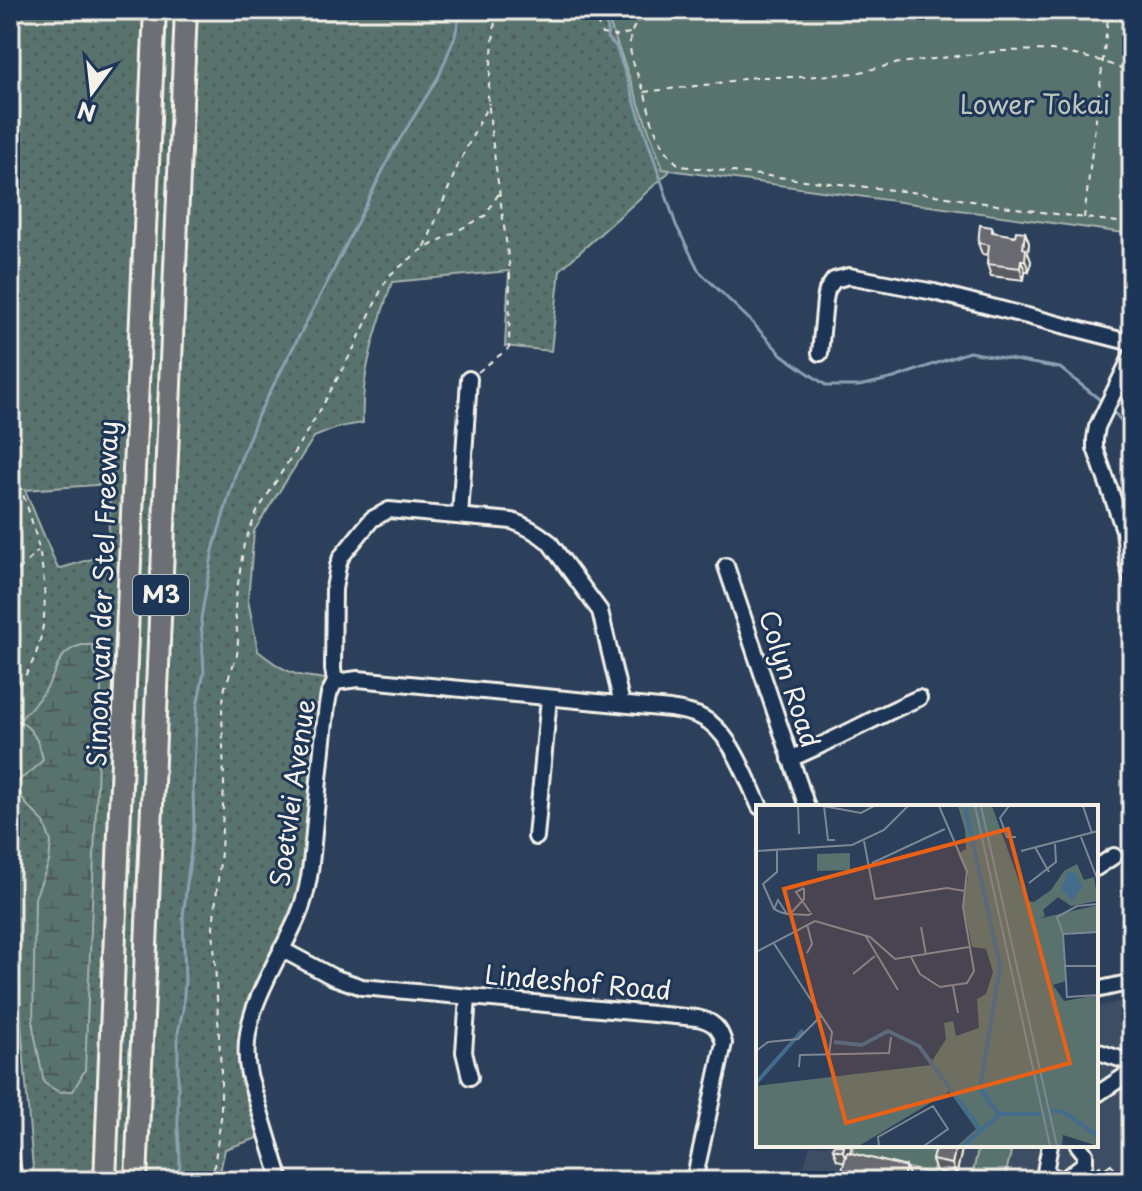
<svg xmlns="http://www.w3.org/2000/svg" width="1142" height="1191" viewBox="0 0 1142 1191" font-family="'Playpen Sans',sans-serif">
<style>
.built{fill:#3e4d63}
.grass{fill:url(#grass-dots);stroke:#a6b2ab;stroke-width:2;fill-rule:evenodd}
.wetland{fill:url(#wetland-marsh);stroke:#a6b2ab;stroke-width:2}
.park{fill:#59726e;stroke:#a6b2ab;stroke-width:2}
.lines{fill:none;stroke-linecap:round;stroke-linejoin:round}
.stream{stroke:#8aa1b1;stroke-width:3}
.minor-casing{stroke:#f4f1e8;stroke-width:20}
.highway-casing{stroke:#f4f1e8;stroke-width:26}
.path{stroke:#f4f1e8;stroke-width:2;stroke-dasharray:6 6;stroke-linecap:butt}
.minor{stroke:#1d3557;stroke-width:14}
.highway{stroke:#6c6f75;stroke-width:20}
.wall{fill:#5a5b62;stroke:#f4f1e8;stroke-width:2}
.shaded-wall{fill:#4a4a50;stroke:#f4f1e8;stroke-width:2}
.building{fill:#696a72;stroke:#f4f1e8;stroke-width:2}
.labels{text-anchor:middle;stroke-width:6;stroke-linejoin:round;paint-order:stroke}
.shield{fill:#1d3557;stroke:#b4b9bc;stroke-width:2}
.shield-label{font-size:24px;font-weight:bold;fill:#f4f1e8}
.park-label{font-size:26px;fill:#bec5bd;stroke:#1d3557}
.street-label{font-size:26px;fill:#f4f1e8;stroke:#1d3557}
.inset-river{fill:none;stroke:#446c8c;stroke-width:4}
.inset-road{fill:none;stroke:#7c8794;stroke-width:2}
.view{fill:#e96117;fill-opacity:0.15;stroke:#e96117;stroke-width:4}
.inset-edge{fill:none;stroke:#f4f1e8;stroke-width:4}
</style>
<defs>
<pattern id="grass-dots" width="8" height="8" patternUnits="userSpaceOnUse" patternTransform="scale(2)"><rect width="8" height="8" fill="#59726e"/><path d="M2 2h.1M6 6h.1" fill="none" stroke="#505b58" stroke-width="1.8" stroke-linecap="round"/></pattern>
<pattern id="wetland-marsh" width="20" height="14" patternUnits="userSpaceOnUse" patternTransform="scale(2)"><rect width="20" height="14" fill="#59726e"/><path d="M1 5h8M5 5V1M11 12h8M15 12V8" fill="none" stroke="#505b58"/></pattern>
</defs>
<rect width="100%" height="100%" fill="#2c405c"/>
<filter id="ink" filterUnits="userSpaceOnUse"><feTurbulence type="fractalNoise" baseFrequency=".0125" numOctaves="2"/><feDisplacementMap in="SourceGraphic" scale="16" xChannelSelector="R" yChannelSelector="G"/><feConvolveMatrix kernelMatrix="1 2 1 2 8 2 1 2 1" color-interpolation-filters="sRGB"/></filter>
<g filter="url(#ink)">
<path class="built" d="M1132,999V1181H800L810,1145H1096V1007Z"/>
<path class="grass" d="M10,10H608L669,172L560,270L551,351L505,346L509,271L392,282C377,327 360,375 363,423L339,427L314,437L254,531L248,600L258,651C272,662 285,672 303,676C316,678 322,677 335,682L309,879L248,1029L267,1135L225,1149L218,1181H34L10,890ZM110,484L108,554L58,569L25,490Z"/>
<path class="wetland" d="M82,645H92L97,664L102,667L85,1070L73,1091L59,1092L44,1083L33,1027L35,898L49,862L51,842L44,822L25,803L15,783L33,770L43,760C40,744 34,729 19,721C27,711 37,702 44,692C57,674 56,651 82,645Z"/>
<path class="park" d="M638,10H1132V234L663,169L608,19Z
M854,1145H939L932,1174L852,1154Z
M979,1145L1011,1152L1004,1181H990L972,1177Z"/>
<g class="lines">
<path class="stream" d="M602,10L608,30L607,38L616,46L676,225L699,271L750,320L782,355L827,386H859L894,378L969,352L1060,368L1104,403
M1112,410L1132,433
M179,1181L180,1159L178,1128V1033L183,1009L185,980L183,916L194,826L193,788L197,706L204,672L201,618L213,550L237,469L258,415L333,271L392,152L439,76L455,36L461,10"/>
<defs>
<path id="minor" d="M820,353L825,300L827,290L834,280L849,276L934,292L1132,343
M1132,355L1097,427L1095,439V448L1124,530L1128,566L1132,579
M460,516L469,379
M726,566L807,807
M335,682L333,669L334,589L338,566L341,557L372,519L389,510L512,521C527,526 537,532 549,542L600,611L622,704
M335,682L358,679L670,709C680,711 691,712 701,717C731,731 746,778 760,807
M790,759C834,741 875,717 919,698
M536,837L549,698
M1096,868L1114,856
M281,949L333,977L362,987L697,1018C713,1021 720,1028 724,1043L694,1181
M1096,990L1132,982
M468,997L464,1052L470,1077
M1096,1051L1132,1063
M1096,1095L1132,1071
M1050,1145L1045,1172L1062,1181L1085,1163V1154L1078,1145
M10,1153L14,1181
M281,1181L249,1075C236,1016 276,968 298,916C311,886 312,853 315,821C319,782 322,744 327,705L329,694L335,682"/>
<path id="highway" d="M105,1181L131,536L155,10
M136,1181L186,10"/>
</defs>
<use href="#minor" class="minor-casing"/>
<use href="#highway" class="highway-casing"/>
<path class="path" d="M592,10L602,34L616,36L630,33
M666,10C652,14 636,17 631,34C626,53 639,77 645,94C649,108 651,123 658,136C664,148 670,157 680,166L928,194L1048,213L1132,224
M644,92L713,84L755,77H805L856,73L899,63L1001,51L1052,50L1102,61L1132,73
M1084,218L1109,10
M425,247L458,165L489,103
M478,372L509,348L510,270L491,131L488,96L496,10
M10,462C40,531 70,633 10,695
M10,579L38,551
M212,1181L221,1118V1071L213,927L221,852L224,783L222,709L225,687L237,655L238,641L235,610L236,597L244,544L257,512L319,412L355,346L383,286L391,274L420,251L485,216L499,193"/>
<use href="#minor" class="minor"/>
<use href="#highway" class="highway"/>
</g>
<path class="wall" d="M992,227L994,233L1015,236L1025,232L1029,243L1028,253L1031,261L1029,271H1025L1024,280L991,276L987,264L988,255L982,254L978,243Z
M936,1145H963L956,1176L936,1171L932,1160Z
M833,1149L906,1167L910,1179L837,1160Z"/>
<path class="shaded-wall" d="M1025,232L1029,243L1028,253L1031,261L1029,271L1025,260L1023,248Z
M1021,260L1025,271L1024,280L1020,268Z
M844,1145H852L847,1163L843,1151Z
M956,1145H963L956,1176L952,1164Z
M906,1167L910,1179V1181H902Z"/>
<path class="building" d="M980,225L992,227V232L1015,236L1016,231L1025,232L1023,248L1026,249L1025,260H1021L1020,268L987,264L989,245L978,243Z
M834,1145H844L843,1151L833,1149Z
M936,1145H956L952,1164L932,1160Z
M847,1152L906,1167L902,1181H839Z
M1111,1164L1120,1178L1132,1173V1181H1085L1086,1180L1084,1176L1100,1166L1102,1170Z"/>
</g>
<g class="labels">
<rect class="shield" x="133" y="575" width="56" height="40" rx="6"/>
<g class="shield-label">
<text x="161" y="603">M3</text>
</g>
<g class="park-label">
<text x="1035" y="114">Lower Tokai</text>
</g>
<g class="street-label">
<text transform="translate(103 594) rotate(-88)" y="9">Simon van der Stel Freeway</text>
<text transform="translate(789 679) rotate(72)" y="9">Colyn Road</text>
<text transform="translate(293 793) rotate(-82)" y="9">Soetvlei Avenue</text>
<text transform="translate(578 983) rotate(5)" y="9">Lindeshof Road</text>
</g>
</g>
<g transform="translate(756 805)">
<rect width="342" height="342" fill="#2c405c"/>
<path d="M202,1H236L277,115L342,100V127L307,129L310,176L297,180L308,196L342,190V341L307,330L306,341H201L220,324L174,259L190,234L188,218L197,216L200,231L223,223L221,194L230,189L237,167L230,144L216,142L207,99L212,72L202,49L210,44L209,25Z" fill="#59726e"/>
<path d="M243,48H249L254,58L260,95L270,105L266,111L273,117L262,136Z" fill="#59726e"/>
<path d="M94,48V65L61,66V49ZM321,59L328,75L338,72L342,96L315,101L302,92L287,105L289,111L277,116L270,96L278,97L295,85L308,66ZM175,260L194,286L103,341H0V281Z" fill="#59726e"/>
<path d="M312,66L320,69L326,82L316,96L305,83Z" fill="#446c8c"/>
<path class="inset-river" d="M209,1L244,161L224,284L243,309H285M78,237L106,240L132,226L163,241L226,327M0,278L47,225M295,306L308,307L342,331M207,341L242,311"/>
<path class="inset-road" d="M42,1L43,29M67,1L105,8L118,1M68,1L72,35H79M219,1L294,341M225,1L301,341M253,1L244,13L251,32H260M327,1L336,28M325,32L342,76M108,36L119,94L191,83L209,86M279,42L293,67M0,46L96,40L128,25L152,1M265,46L342,26M116,58L189,24M273,78L300,57L299,39M48,83L40,87L54,107M342,99L321,101L301,112L307,129L311,192L342,190M18,104L7,79L21,67V46M35,108L48,94V83M31,109L22,95L18,104L24,107L31,109L53,110L56,108M165,122L170,150M307,129L342,127M109,130L142,185M17,137L76,227L73,250M0,147L59,116L114,132L139,154L213,142M51,148L56,139L51,119M155,152L164,169L184,182L211,178L218,166L207,102L211,66L183,1M309,161H342M97,169L119,151M197,181L202,208M0,246L12,237L42,234L65,211M43,262L44,250L133,248L135,232M123,341L122,332L177,301L192,324L168,341"/>
<path class="view" d="M252,24L314,258L90,318L28,84Z"/>
<rect width="342" height="342" class="inset-edge"/>
</g>
<rect width="1142" height="1191" fill="none" stroke="#1d3557" stroke-width="40"/>
<rect x="20" y="20" width="1102" height="1151" fill="none" stroke="#f4f1e8" stroke-width="3" filter="url(#ink)"/>
<g transform="translate(92 92) rotate(195)" stroke="#1d3557" stroke-width="6" paint-order="stroke">
<path d="M0-6L14 30L0 20L-14 30Z" fill="#f4f1e8"/>
<text y="-12" font-size="22" font-weight="bold" text-anchor="middle" fill="#f4f1e8">N</text>
</g>
</svg>
